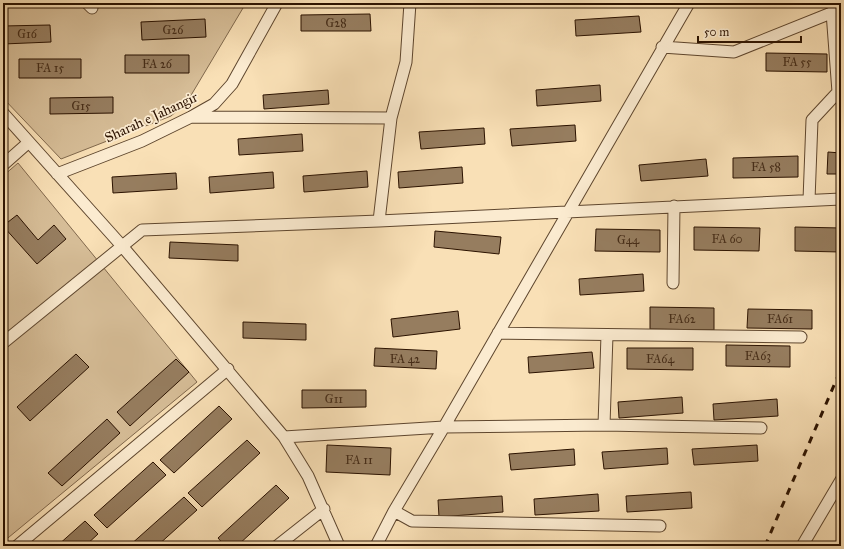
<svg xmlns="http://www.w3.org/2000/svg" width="844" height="549" viewBox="0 0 844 549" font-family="'IM FELL Great Primer',serif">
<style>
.green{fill:#d6bd97;stroke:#80684c}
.building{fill:#967d5f;stroke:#2b1200}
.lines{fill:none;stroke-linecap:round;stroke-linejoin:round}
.minor-casing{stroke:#5e462e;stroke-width:13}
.minor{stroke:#fbebd0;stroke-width:11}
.rail{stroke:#2b1200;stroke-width:3;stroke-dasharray:7 7;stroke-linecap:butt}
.labels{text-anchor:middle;stroke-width:3.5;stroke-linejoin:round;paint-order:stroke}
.number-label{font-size:12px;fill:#462d18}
.street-label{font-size:14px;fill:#2b1200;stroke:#fbebd0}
</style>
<rect width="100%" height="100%" fill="#f9e0b6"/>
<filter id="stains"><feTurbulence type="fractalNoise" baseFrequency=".005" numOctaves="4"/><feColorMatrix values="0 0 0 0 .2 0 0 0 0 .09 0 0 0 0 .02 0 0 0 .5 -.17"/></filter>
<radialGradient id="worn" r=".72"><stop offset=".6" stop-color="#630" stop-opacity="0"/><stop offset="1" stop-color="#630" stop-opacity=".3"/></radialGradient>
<path class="green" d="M3,3H246L187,102L171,116L61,159L3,98Z
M18,163L197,382L3,542V176Z"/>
<path class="building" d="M370,14L371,31H301V15Z
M639,16L641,32L576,36L575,20Z
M205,19L206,37L142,40L141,22Z
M50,25L51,42L3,44V26Z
M766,53L827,54V72L766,71Z
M125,55H189V73H125Z
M19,59H81V78H19Z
M600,85L601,101L537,106L536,90Z
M328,90L329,104L264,109L263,95Z
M113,97V113L50,114V98Z
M575,125L576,141L512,146L510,129Z
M484,128L485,144L421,149L419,132Z
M302,134L303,151L239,155L238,139Z
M828,152L841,153V174H827Z
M798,156V177L733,178V158Z
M706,159L708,176L641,181L639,165Z
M462,167L463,183L399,188L398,172Z
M367,171L368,187L304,192L303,176Z
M273,172L274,188L210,193L209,177Z
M176,173L177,189L113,193L112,177Z
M17,215L38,240L54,225L66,239L37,264L3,226Z
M694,227L760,228L759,251L694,250Z
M795,227L841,228V252L795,251Z
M596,229L660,230V252L595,251Z
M435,231L501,237L499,254L434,247Z
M170,242L238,245V261L169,258Z
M643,274L644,291L580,295L579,279Z
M650,307L714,308V330L650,329Z
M748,309L812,310V329L747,328Z
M458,311L460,329L393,337L391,319Z
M243,322L306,324V340L243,338Z
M726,345L790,346V367L726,366Z
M375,348L437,351L436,369L374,366Z
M627,348H693V370L627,369Z
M592,352L594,368L529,373L528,357Z
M76,354L89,367L30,421L17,407Z
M176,359L189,372L130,426L117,412Z
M302,390H366V407L302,408Z
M682,397L683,413L619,418L618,402Z
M777,399L778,416L714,420L713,404Z
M219,406L232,419L174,473L160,460Z
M107,419L120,433L62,486L48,473Z
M247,440L260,453L202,507L188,493Z
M327,445L391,448L390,475L326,472Z
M757,445L758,461L694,465L692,449Z
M667,448L668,464L604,469L602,452Z
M574,449L575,465L511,470L509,454Z
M153,462L166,475L107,528L94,515Z
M276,485L289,498L237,546H225L218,538Z
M691,492L692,508L627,512L626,496Z
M598,494L599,511L535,515L534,499Z
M502,496L503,512L439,517L438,500Z
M184,497L197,510L157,546H129Z
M85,521L98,534L85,546H57Z"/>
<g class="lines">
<defs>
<path id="minor" d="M87,3L92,8
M662,47L734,52L841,9
M3,113L122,246L284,437L308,476L339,546
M191,117L391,118
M3,165L29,142
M57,174L142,141L191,117L214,104L232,84L277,3
M809,200L812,120L838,92L832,12
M379,221L391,118L406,62L410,3
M673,283L674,206
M498,333L801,337
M3,343L142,230L379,221L841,199
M604,425L607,335
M284,437L444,427L604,425L761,428
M394,511L444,427L689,3
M17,546L228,369
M277,546L324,509
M376,546L394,511L412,521L660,526
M802,546L841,480"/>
</defs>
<use href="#minor" class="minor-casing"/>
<use href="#minor" class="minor"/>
<path class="rail" d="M765,546L841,369"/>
</g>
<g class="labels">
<g class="number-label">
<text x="336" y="27">G28</text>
<text x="173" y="34">G26</text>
<text x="27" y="38">G16</text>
<text x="797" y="66">FA 55</text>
<text x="157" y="68">FA 26</text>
<text x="50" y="72">FA 15</text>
<text x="81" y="110">G15</text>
<text x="766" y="171">FA 58</text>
<text x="727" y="243">FA 60</text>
<text x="628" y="244">G44</text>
<text x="682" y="323">FA62</text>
<text x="780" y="323">FA61</text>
<text x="758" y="360">FA63</text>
<text x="405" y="363">FA 42</text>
<text x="660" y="363">FA64</text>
<text x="334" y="403">G11</text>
<text x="359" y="464">FA 11</text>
</g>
<g class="street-label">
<text transform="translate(151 117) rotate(-25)" y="5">Sharah e Jahangir</text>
</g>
</g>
<rect width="844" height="549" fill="none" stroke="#f9e0b6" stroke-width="16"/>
<rect x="4" y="4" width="836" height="541" fill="none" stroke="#2b1200" stroke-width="2"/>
<rect x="8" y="8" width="828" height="533" fill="none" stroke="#2b1200"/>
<path d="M698 36v6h103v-6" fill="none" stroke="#2b1200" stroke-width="2"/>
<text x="704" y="36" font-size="12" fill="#2b1200" stroke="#fbebd0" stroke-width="3" paint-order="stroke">50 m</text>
<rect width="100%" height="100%" filter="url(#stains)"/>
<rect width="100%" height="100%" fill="url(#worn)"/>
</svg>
